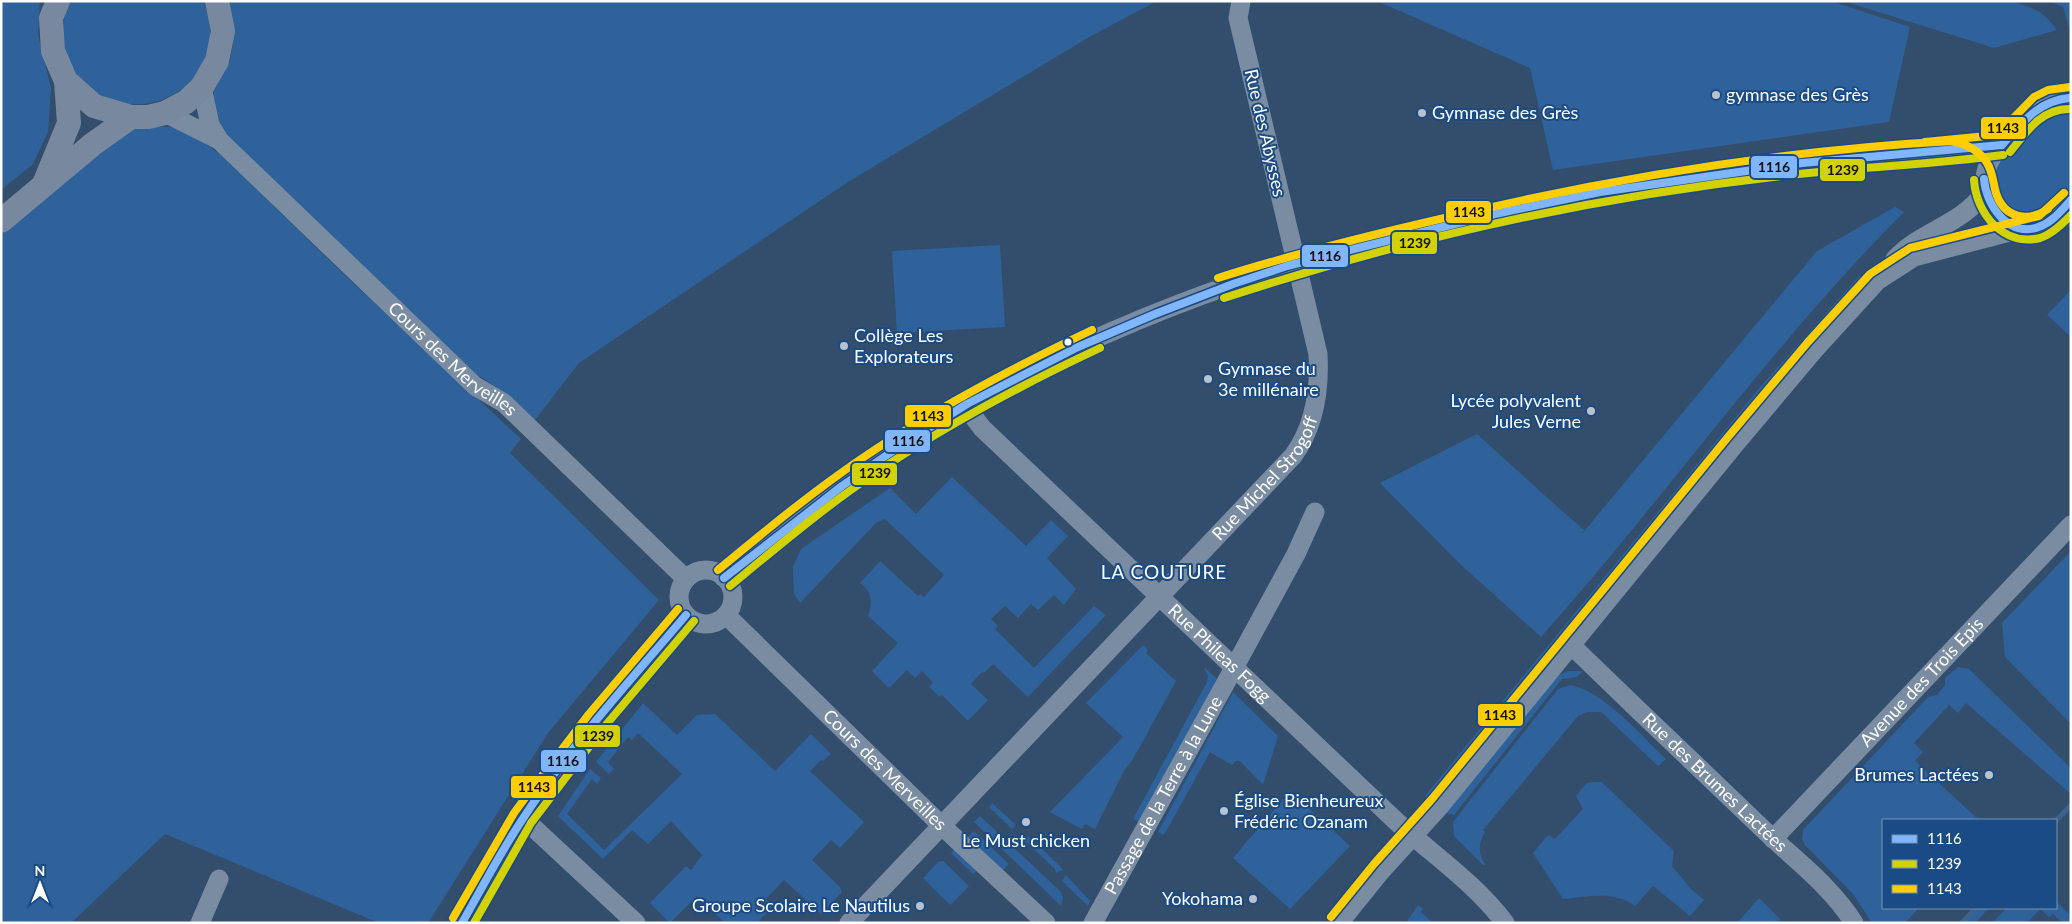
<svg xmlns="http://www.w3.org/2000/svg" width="2072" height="924" viewBox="0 0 2072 924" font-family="Lato,sans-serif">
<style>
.green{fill:#2f629b}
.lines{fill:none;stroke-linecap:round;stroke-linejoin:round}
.stream{stroke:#3f628b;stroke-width:5}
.minor{stroke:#798ca2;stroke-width:19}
.major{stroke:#78899f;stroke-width:24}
.bus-1-casing{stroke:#1b4b84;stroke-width:11}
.bus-2-casing{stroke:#1b4b84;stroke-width:11}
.bus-3-casing{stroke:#1b4b84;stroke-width:11}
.bus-1{stroke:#80b6ff;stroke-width:8}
.bus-2{stroke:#d2d200;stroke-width:8}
.bus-3{stroke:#ffce00;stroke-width:8}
.poi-dot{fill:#b8c1cc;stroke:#1b4b84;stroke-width:2}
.bus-dot{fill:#fff;stroke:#1b4b84;stroke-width:2}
.labels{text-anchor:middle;stroke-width:4;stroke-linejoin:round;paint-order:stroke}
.poi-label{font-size:18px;fill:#fff;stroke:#1b4b84;text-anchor:start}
.street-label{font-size:18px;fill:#fff;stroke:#1b4b84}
.neighbourhood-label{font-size:19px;letter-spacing:1px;fill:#fff;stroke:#1b4b84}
.line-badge{stroke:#1b4b84;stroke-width:2}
.pale-badge-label{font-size:14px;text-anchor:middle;font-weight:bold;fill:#111}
</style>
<rect width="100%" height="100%" fill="#334d6c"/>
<path class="green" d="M1,1H40L38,35L51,88L48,132L33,164L1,190Z
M70,1H204C206,8 209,16 210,23C217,120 77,135 64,42C63,29 63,13 70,1Z
M227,1H1157L1091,36L848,182L579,363L535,420L509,396L475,373L220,131L213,104L214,91L230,61L233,43Z
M1377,1H1831L1910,27L1889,122L1553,170L1530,68Z
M1843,1H2011C2033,8 2043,10 2057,30L1994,48Z
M2049,1H2071V26L2069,27L2063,7Z
M2071,106V193L2041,219L2020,220L2003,210L1992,192L1995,166L2044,111L2053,107Z
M152,127H177L199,138L223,157L353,283L521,439L510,453L659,600L548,733L428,923H379L165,834L71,923H1V235L85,156L133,128Z
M1895,207L1904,212C1772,344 1665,498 1541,637L1458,562L1380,483L1477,434L1552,502L1550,504L1552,502L1584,530L1581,535L1817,251Z
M1000,245L1005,327L897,333L892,251Z
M1859,276L1865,279L1819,330L1766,393L1432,801L1425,796L1762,385Z
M2071,290V337L2047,315Z
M952,477L1026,546L1051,520L1068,536L1047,558L1076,589L1064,605L1054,595L1038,610L1031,604L1018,618L1005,606L991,619L998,626L995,629L1034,668L1094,606L1106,615L1028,697L993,664L984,673L982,672L971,684L988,700L968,721L942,695L940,697L929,687L933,682L922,671L915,678L907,670L889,688L872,671L898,643L868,616C873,602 872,591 860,583L880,561L918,596L921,594L924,597L944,575L885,519L876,523L800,603L794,594L793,567L801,549L890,488L916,514Z
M2071,551V724L2005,657L2002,623Z
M1143,645L1148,650L1146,653L1176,681L1133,759L1124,771L1095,829L1085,824L1082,829L1050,812L1123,737L1086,703Z
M1204,667L1217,679L1140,822L1133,819L1206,684L1208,676Z
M1958,667L1969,669L2071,768V794L1966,703L1958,713L1949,705L1914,743L1923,752L1915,761L1979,820H1883V908H1919L1905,923H1872L1853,894L1805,845L1802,839L1803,830L1928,697L1937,695L1945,685V678Z
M1568,671H1583L1577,677L1562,679L1454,815L1446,813L1558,675Z
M1570,685C1604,691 1641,736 1666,759L1658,766L1601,712H1588L1578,716L1483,830L1485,832C1478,843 1478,854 1485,864L1484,866L1454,836L1453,822L1558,689Z
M1233,692L1278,736L1263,785L1240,761H1236L1232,765L1210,752L1164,835L1158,832Z
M643,703L677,735L697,715L715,714L775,771L811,734L831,754L823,761L821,760L810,771L864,822L840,848L831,840L812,860L840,887L842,892L821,914L784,880L766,899L773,906L757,923H725L697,896L670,923L650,903L686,866L691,870L702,855L671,821L648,844L632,830L603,859L558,816L590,769L601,778L597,784L592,779L567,814L604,850L682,774L638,733L632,740L628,737L608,762L614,769L609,774L596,762Z
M1592,782H1601L1609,789L1674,851L1672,866L1691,889L1704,900L1690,916L1653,886L1635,906C1615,890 1587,897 1563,899L1533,853L1548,835L1555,839L1583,809L1576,796L1587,783Z
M1290,791L1350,846L1290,909L1233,858Z
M992,803L1016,825L1012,829L989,807Z
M980,816L1061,892L1063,898L1061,906L974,822Z
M974,831L1009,864L1003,870L968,837Z
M1028,836L1058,864L1063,870L1056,873L1055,869L1025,841Z
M956,848L978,869L973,874L951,853Z
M943,861L969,886L950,905L923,878L938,862Z
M1066,875L1090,901L1088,906L1062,881Z
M1759,898L1780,919L1777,923H1737Z
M2056,901L2071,916V923H2063L2053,914L2049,917L2040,909L2027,923H1992L2007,908H2056Z
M1418,905L1423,909L1421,912L1433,923H1406Z
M1978,908H1989L1975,923H1964Z"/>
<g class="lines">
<path class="stream" d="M2056,821L2071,805
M1962,923L1976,908"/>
<g class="minor">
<path d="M202,87L210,125L219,140"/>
<path d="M2071,99C2049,95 2036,108 2022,123C2010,136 1993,150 1987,168C1977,198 2005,239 2039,227C2052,223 2061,210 2071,200"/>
<path id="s1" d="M165,113L219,140L475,386L504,403L686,579"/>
<path d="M1895,259C1922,230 1960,226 1985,192"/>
<path id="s2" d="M965,405L982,428L1397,822C1433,855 1475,883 1505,923"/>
<circle cx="706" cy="597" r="27"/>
<path d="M724,578C802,514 880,455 967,404C1063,349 1167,305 1272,271C1313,258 1355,249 1397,239C1430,230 1462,222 1495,214C1588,192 1683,178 1777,166C1844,157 1912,154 1980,148L2002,145"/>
<path id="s3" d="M726,615L941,825L1046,923"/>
<path id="s4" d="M1571,645C1635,707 1700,769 1764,830C1795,860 1831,886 1854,923"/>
<path d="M523,818L636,923"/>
<path id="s5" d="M1773,839L2071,525"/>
<path d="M200,923L219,879"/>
<path d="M462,923L523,818L536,800L597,720L686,615"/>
<path id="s6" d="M849,923L1293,456C1315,426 1320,390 1318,354L1238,18L1241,1"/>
<path id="s7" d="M1093,923L1240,657L1296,554L1315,512"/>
<path d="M1339,923L1381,871L1440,806L1736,443L1816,348L1877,281L1914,257L2021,229"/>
</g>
<path class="major" d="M58,1L51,18L53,51L66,81L94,106L131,117H148L165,113L186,102L202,87L217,61L223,31L217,1
M44,184L69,123L66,81
M1,221L93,144L131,117"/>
<defs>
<path id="bus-1" d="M2002,145C2022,123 2038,101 2069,98
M1984,179C1986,206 2010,240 2041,226C2053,221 2062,210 2071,200
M724,578L842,486L903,444L967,404L1078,347L1155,314L1233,284L1287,266L1334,254L1495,214L1600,192L1802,163L2002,145
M462,923C482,888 501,851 524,817C571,745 630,681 686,615"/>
<path id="bus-2" d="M2010,152C2026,132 2042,108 2070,109
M1974,180C1976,213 2003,247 2040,238C2052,234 2062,224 2071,215
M1224,298C1404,239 1593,197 1781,176C1855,167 1930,165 2003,155
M730,586C776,548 822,509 871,476C944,426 1021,385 1100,348
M474,923L531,823L544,806L605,726L694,621"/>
<path id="bus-3" d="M1925,142L1997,135L2034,97L2048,90L2070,87
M1218,278C1284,257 1351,240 1419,224C1594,181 1772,151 1952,141C1966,144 1979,150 1987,163C1993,172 1993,183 1996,193C2004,218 2028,223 2048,209
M718,570C764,532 811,493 861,459C934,409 1012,368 1092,330
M1331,917L1374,864L1432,799L1728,437L1808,342L1870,274L1910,248L2039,216L2064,193
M453,918L514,813L528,794L589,714L678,609"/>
</defs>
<use href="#bus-1" class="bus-1-casing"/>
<use href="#bus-2" class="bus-2-casing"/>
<use href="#bus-3" class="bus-3-casing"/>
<use href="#bus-1" class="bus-1"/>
<use href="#bus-2" class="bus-2"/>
<use href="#bus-3" class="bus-3"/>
</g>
<g class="poi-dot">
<circle cx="1716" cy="95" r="5"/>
<circle cx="1422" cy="113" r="5"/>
<circle cx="844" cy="346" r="5"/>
<circle cx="1208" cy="379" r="5"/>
<circle cx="1591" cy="411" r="5"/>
<circle cx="1989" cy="775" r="5"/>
<circle cx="1224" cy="811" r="5"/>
<circle cx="1026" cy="822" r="5"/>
<circle cx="1253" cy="899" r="5"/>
<circle cx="920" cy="906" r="5"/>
</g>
<circle class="bus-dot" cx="1068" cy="342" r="4.5"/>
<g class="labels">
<g class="poi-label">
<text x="1726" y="101">gymnase des Grès</text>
<text x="1432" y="119">Gymnase des Grès</text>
<text x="854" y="342">Collège Les<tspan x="854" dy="21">Explorateurs</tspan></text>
<text x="1218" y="375">Gymnase du<tspan x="1218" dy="21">3e millénaire</tspan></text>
<text x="1581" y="407" text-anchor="end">Lycée polyvalent<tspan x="1581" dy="21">Jules Verne</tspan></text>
<text x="1979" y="781" text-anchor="end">Brumes Lactées</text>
<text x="1234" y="807">Église Bienheureux<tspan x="1234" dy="21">Frédéric Ozanam</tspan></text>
<text x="1026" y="847" text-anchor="middle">Le Must chicken</text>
<text x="1243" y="905" text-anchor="end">Yokohama</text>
<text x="910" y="912" text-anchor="end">Groupe Scolaire Le Nautilus</text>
</g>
<g class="street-label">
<text transform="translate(1265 133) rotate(77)" y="6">Rue des Abysses</text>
<text dy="6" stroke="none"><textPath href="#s1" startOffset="381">Cours des Merveilles</textPath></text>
<text dy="6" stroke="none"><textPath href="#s6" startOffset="610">Rue Michel Strogoff</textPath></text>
<text dy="6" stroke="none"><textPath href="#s2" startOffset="356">Rue Phileas Fogg</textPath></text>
<text dy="6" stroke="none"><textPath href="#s5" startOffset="216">Avenue des Trois Epis</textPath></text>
<text dy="6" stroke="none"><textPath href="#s3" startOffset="222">Cours des Merveilles</textPath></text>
<text dy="6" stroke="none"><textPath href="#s4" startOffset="199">Rue des Brumes Lactées</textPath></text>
<text dy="6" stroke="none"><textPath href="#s7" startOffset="146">Passage de la Terre à la Lune</textPath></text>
</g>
<g class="neighbourhood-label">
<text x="1164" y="579">LA COUTURE</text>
</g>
</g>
<g class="line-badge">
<rect x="1980" y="116" width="47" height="24" rx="5" fill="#ffce00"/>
<rect x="1750" y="155" width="48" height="24" rx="5" fill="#80b6ff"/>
<rect x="1819" y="158" width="47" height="24" rx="5" fill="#d2d200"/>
<rect x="1445" y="200" width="47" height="24" rx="5" fill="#ffce00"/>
<rect x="1391" y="231" width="47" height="24" rx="5" fill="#d2d200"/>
<rect x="1301" y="244" width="48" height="24" rx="5" fill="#80b6ff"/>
<rect x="904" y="404" width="48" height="24" rx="5" fill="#ffce00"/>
<rect x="884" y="429" width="47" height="24" rx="5" fill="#80b6ff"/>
<rect x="851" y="462" width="47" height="24" rx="5" fill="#d2d200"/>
<rect x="1477" y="703" width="47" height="24" rx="5" fill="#ffce00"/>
<rect x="574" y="724" width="47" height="24" rx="5" fill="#d2d200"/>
<rect x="540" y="749" width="47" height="24" rx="5" fill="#80b6ff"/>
<rect x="510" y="775" width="47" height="24" rx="5" fill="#ffce00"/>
</g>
<g class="pale-badge-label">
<text x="2003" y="133">1143</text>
<text x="1774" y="172">1116</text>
<text x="1843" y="175">1239</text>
<text x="1469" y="217">1143</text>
<text x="1415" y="248">1239</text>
<text x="1325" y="261">1116</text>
<text x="928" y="421">1143</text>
<text x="908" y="446">1116</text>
<text x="875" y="478">1239</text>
<text x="1500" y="720">1143</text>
<text x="598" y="741">1239</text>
<text x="563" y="766">1116</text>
<text x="534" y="792">1143</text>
</g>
<rect width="2072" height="924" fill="none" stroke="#ffffff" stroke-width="5"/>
<rect x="1882" y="819" width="175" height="90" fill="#1b4b84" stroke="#7693b5"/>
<rect x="1892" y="835" width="25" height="8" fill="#80b6ff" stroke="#7693b5"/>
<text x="1927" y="844" font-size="15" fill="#ffffff">1116</text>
<rect x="1892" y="860" width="25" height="8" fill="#d2d200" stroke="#7693b5"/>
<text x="1927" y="869" font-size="15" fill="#ffffff">1239</text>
<rect x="1892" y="885" width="25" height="8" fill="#ffce00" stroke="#7693b5"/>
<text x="1927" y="894" font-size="15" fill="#ffffff">1143</text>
<g transform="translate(40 884)" stroke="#1b4b84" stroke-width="4" paint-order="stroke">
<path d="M0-4L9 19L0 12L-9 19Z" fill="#ffffff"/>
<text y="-8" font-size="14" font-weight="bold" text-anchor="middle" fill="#ffffff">N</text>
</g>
</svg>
